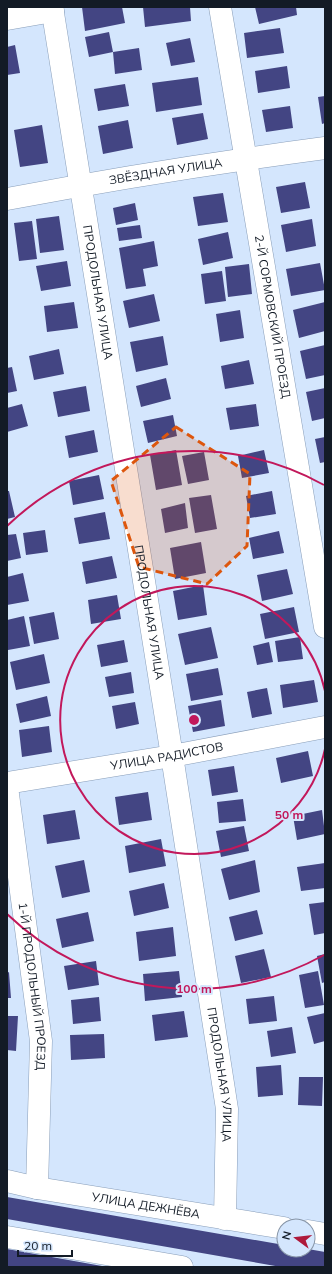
<svg xmlns="http://www.w3.org/2000/svg" width="332" height="1274" viewBox="0 0 332 1274" font-family="Mulish,sans-serif">
<style>
.building{fill:#434583}
.lines{fill:none;stroke-linecap:round;stroke-linejoin:round}
.minor-casing{stroke:#899eb9;stroke-width:23}
.minor{stroke:#fff;stroke-width:22}
.marked{fill:#dd560d;fill-opacity:0.2;stroke:#dd560d;stroke-width:3;stroke-dasharray:8 5;stroke-linejoin:round}
.ring{fill:none;stroke:#c2185b;stroke-width:2}
.labels{text-anchor:middle;stroke-width:4;stroke-linejoin:round;paint-order:stroke}
.street-label{font-size:12px;fill:#131b26;stroke:#d4e6fd}
.centre{fill:#c2185b;stroke:#d4e6fd;stroke-width:2}
.ring-label{font-size:12px;text-anchor:middle;font-weight:bold;fill:#c2185b;stroke:#d4e6fd;stroke-width:4;stroke-linejoin:round;paint-order:stroke}
</style>
<rect width="100%" height="100%" fill="#d4e6fd"/>
<path class="building" d="M82,7H122L125,23L85,31Z
M143,7H190L191,21L145,27Z
M255,7H296L297,15L259,24Z
M280,28L284,53L247,58L244,33Z
M109,32L113,52L139,48L142,70L115,74L113,52L89,57L85,37Z
M190,38L195,62L171,66L166,43Z
M15,45L20,73L7,75V47Z
M287,66L290,88L258,93L255,71Z
M198,77L202,105L156,112L152,83Z
M125,84L129,106L98,111L94,89Z
M325,96V123L322,124L318,97Z
M290,106L293,128L266,132L262,110Z
M203,113L208,139L177,145L172,118Z
M128,120L133,148L103,154L98,126Z
M42,125L48,163L20,167L14,130Z
M305,182L310,208L281,213L276,187Z
M223,193L228,222L198,226L193,197Z
M135,203L138,220L116,225L113,208Z
M59,216L64,250L40,253L36,219Z
M312,219L316,246L286,252L281,225Z
M32,221L37,259L19,261L14,223Z
M140,225L142,238L119,241L117,228Z
M228,232L233,258L203,265L198,239Z
M154,241L158,266L143,269L146,286L126,289L119,248Z
M67,261L71,286L41,291L36,266Z
M320,263L325,290L291,296L286,269Z
M249,264L252,294L228,297L225,267Z
M222,271L226,301L205,304L201,274Z
M154,294L160,321L129,328L123,301Z
M74,302L78,328L47,332L44,306Z
M325,302V331L299,338L293,310Z
M240,310L244,338L220,342L216,314Z
M163,336L168,365L136,372L130,342Z
M325,345V375L306,379L300,351Z
M59,349L64,374L34,380L29,356Z
M249,360L254,384L225,389L221,366Z
M12,367L17,391L7,393V368Z
M166,378L171,399L141,407L136,386Z
M86,386L90,411L58,417L53,392Z
M325,388V418L312,421L306,392Z
M22,404L28,426L7,432V408Z
M256,404L259,426L230,430L226,408Z
M173,415L177,436L148,443L143,421Z
M94,430L98,452L69,458L65,436Z
M325,437V462L320,463L315,439Z
M176,450L182,485L156,490L150,455Z
M264,450L269,473L242,478L238,456Z
M204,452L209,480L188,484L182,456Z
M99,475L104,499L73,505L69,481Z
M7,491H9L15,517L7,519Z
M272,491L276,514L250,518L246,496Z
M211,495L217,529L195,533L189,498Z
M185,503L188,528L165,533L161,509Z
M105,512L110,539L79,544L74,518Z
M45,530L48,552L26,555L23,533Z
M279,531L284,553L253,559L249,538Z
M16,534L21,558L7,561V535Z
M201,542L206,573L175,579L170,548Z
M112,556L117,578L86,584L82,562Z
M287,569L293,594L262,601L257,575Z
M23,573L29,601L7,605V577Z
M203,585L207,615L178,620L173,591Z
M117,595L121,619L91,624L88,600Z
M294,607L299,632L265,639L260,614Z
M54,612L59,639L34,644L29,617Z
M24,616L30,646L8,650L7,642V620Z
M211,627L218,658L185,665L178,634Z
M300,637L303,659L278,662L275,641Z
M124,640L128,662L101,667L97,645Z
M269,642L273,662L257,665L253,646Z
M44,654L50,683L16,690L10,662Z
M218,668L223,695L191,701L186,674Z
M131,672L134,693L109,697L105,677Z
M314,680L318,702L283,708L280,685Z
M267,688L272,714L252,718L247,692Z
M47,696L51,716L20,723L16,704Z
M221,700L225,726L193,732L188,706Z
M135,702L139,724L116,729L112,706Z
M49,726L52,752L22,757L19,730Z
M308,751L313,776L281,783L276,758Z
M234,766L238,792L212,796L208,770Z
M148,792L152,820L119,825L115,797Z
M243,799L246,821L219,823L217,802Z
M75,810L80,839L47,844L43,815Z
M322,810L325,834L297,840L293,816Z
M244,826L249,851L221,857L216,831Z
M161,839L166,866L129,873L125,846Z
M84,860L90,892L62,898L55,866Z
M255,860L260,892L229,900L221,869Z
M325,863V888L301,891L297,867Z
M164,883L169,908L134,916L129,891Z
M325,902V933L314,935L309,904Z
M257,910L263,934L235,941L229,917Z
M88,912L94,941L62,948L56,919Z
M173,927L176,956L139,961L136,932Z
M264,949L271,977L241,983L235,956Z
M325,954V982L322,983L317,956Z
M96,961L99,985L68,990L64,966Z
M179,971L182,997L145,1001L143,974Z
M318,971L324,1005L305,1008L299,975Z
M9,972L11,998H7V973Z
M274,996L277,1021L249,1024L246,999Z
M99,997L101,1021L73,1024L71,1000Z
M184,1011L188,1037L155,1041L152,1015Z
M325,1013V1041L314,1044L307,1017Z
M7,1016H18L16,1051L7,1050Z
M292,1027L296,1053L271,1057L267,1031Z
M104,1034L105,1058L71,1060L70,1035Z
M281,1065L283,1095L258,1097L256,1067Z
M299,1077H323L322,1106L298,1105Z
M7,1197L284,1245V1250L308,1249L325,1252V1267H281L7,1219Z
M7,1249L102,1266V1267H7Z"/>
<g class="lines">
<defs>
<g id="minor">
<path id="s1" d="M52,7L172,756L227,1109L225,1219"/>
<path id="s2" d="M220,7L325,627"/>
<path d="M7,19L53,11"/>
<path id="s3" d="M7,199C112,179 219,162 325,148"/>
<path id="s4" d="M7,783L172,756L325,727"/>
<path id="s5" d="M7,787L41,1041L37,1188"/>
<path id="s6" d="M7,1181L37,1188L284,1228"/>
<path d="M308,1231L325,1234"/>
<path d="M7,1237L182,1267"/>
</g>
</defs>
<use href="#minor" class="minor-casing"/>
<use href="#minor" class="minor"/>
</g>
<path class="marked" d="M176,427L250,474L247,546L207,584L139,567L111,481Z"/>
<g class="ring">
<path d="M325 749A134 134 0 1 1 325 691"/>
<path d="M324 955A269 269 0 0 1 7 914M7 526A269 269 0 0 1 324 485"/>
</g>
<g class="labels">
<g class="street-label">
<text dy="4" stroke="none"><textPath href="#s3" startOffset="161">ЗВЁЗДНАЯ УЛИЦА</textPath></text>
<text dy="4" stroke="none"><textPath href="#s1" startOffset="289">ПРОДОЛЬНАЯ УЛИЦА</textPath></text>
<text dy="4" stroke="none"><textPath href="#s2" startOffset="314">2-Й СОРМОВСКИЙ ПРОЕЗД</textPath></text>
<text dy="4" stroke="none"><textPath href="#s1" startOffset="613">ПРОДОЛЬНАЯ УЛИЦА</textPath></text>
<text dy="4" stroke="none"><textPath href="#s4" startOffset="162">УЛИЦА РАДИСТОВ</textPath></text>
<text dy="4" stroke="none"><textPath href="#s5" startOffset="201">1-Й ПРОДОЛЬНЫЙ ПРОЕЗД</textPath></text>
<text dy="4" stroke="none"><textPath href="#s1" startOffset="1081">ПРОДОЛЬНАЯ УЛИЦА</textPath></text>
<text dy="4" stroke="none"><textPath href="#s6" startOffset="141">УЛИЦА ДЕЖНЁВА</textPath></text>
</g>
</g>
<circle cx="194" cy="720" r="6" class="centre"/>
<g class="ring-label">
<text x="289" y="819">50 m</text>
<text x="194" y="993">100 m</text>
</g>
<rect width="332" height="1274" fill="none" stroke="#131b26" stroke-width="16"/>
<g transform="translate(296 1238) rotate(285)"><circle r="19" fill="#d4e6fd" stroke="#8795a7"/>
<path d="M0-3L7 15L0 10L-7 15Z" fill="#ae193b"/>
<text y="-6" font-size="11" font-weight="bold" text-anchor="middle" fill="#131b26">N</text>
</g>
<path d="M18 1250v6h54v-6" fill="none" stroke="#131b26" stroke-width="2"/>
<text x="24" y="1250" font-size="12" fill="#131b26" stroke="#d4e6fd" stroke-width="3" paint-order="stroke">20 m</text>
</svg>
